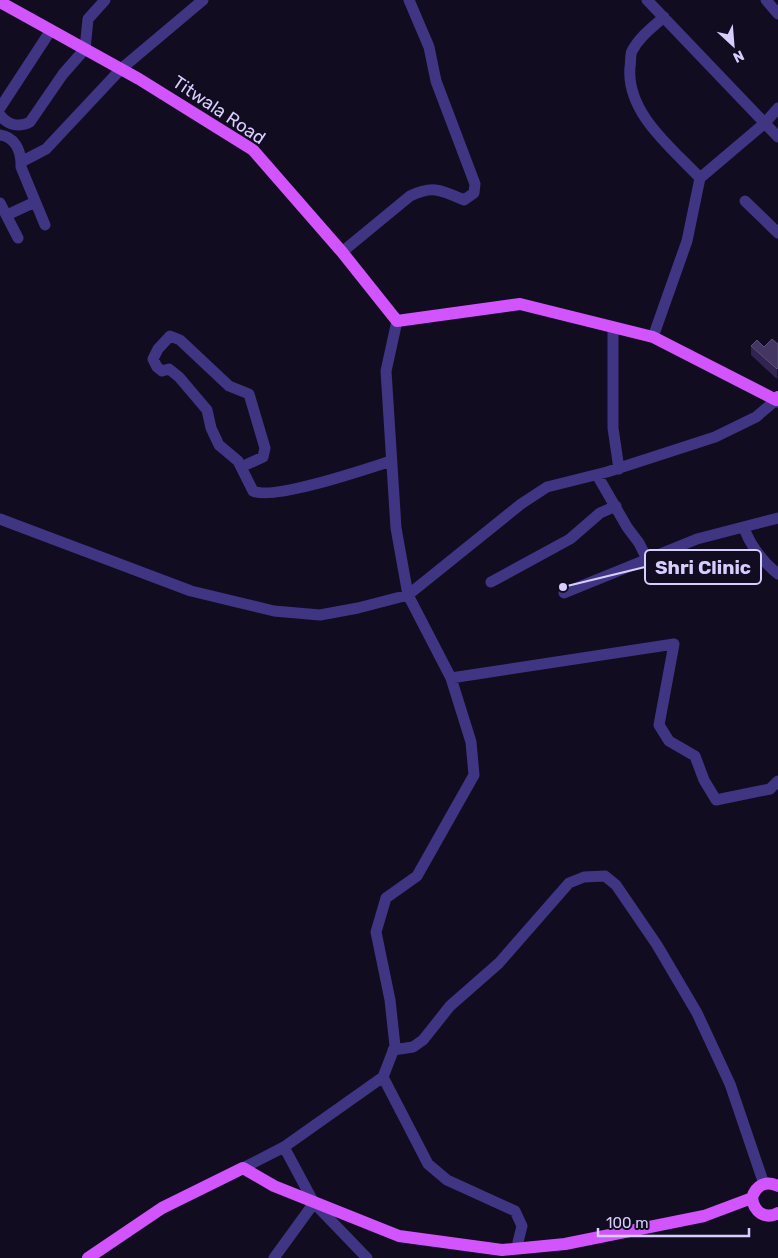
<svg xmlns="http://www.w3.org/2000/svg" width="778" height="1258" viewBox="0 0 778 1258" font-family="Rubik,sans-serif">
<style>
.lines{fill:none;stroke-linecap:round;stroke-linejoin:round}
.minor{stroke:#403583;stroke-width:11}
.major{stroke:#d154ff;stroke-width:12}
.wall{fill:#322450}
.shaded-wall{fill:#1d1335}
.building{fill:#433663;stroke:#5b4e7b}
.labels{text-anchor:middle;stroke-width:4;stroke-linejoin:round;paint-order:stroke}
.street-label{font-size:18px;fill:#d8cdff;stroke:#120c21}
.leader{fill:none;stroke:#d8cdff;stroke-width:2}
.callout-dot{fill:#d8cdff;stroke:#120c21;stroke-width:2}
.callout{fill:#120c21;stroke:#d8cdff;stroke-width:2}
.callout-label{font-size:19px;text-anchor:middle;font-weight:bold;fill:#d8cdff}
</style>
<rect width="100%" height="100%" fill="#120c21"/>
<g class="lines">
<path class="minor" d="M647,0L778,137
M766,0L778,14
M664,17C653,27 639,37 632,51C630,55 631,62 630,67C626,113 672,148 700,178
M0,108L51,30
M0,115C7,125 19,128 30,122L63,74L85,49L88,19L105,0
M0,135C15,137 20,150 21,162
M745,201L778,233
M0,203L18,238
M7,215L35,202
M45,225L21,167V162L46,149L121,69L203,0
M342,252L410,196C433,185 441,190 464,200L474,193L475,184L436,81L429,47L409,0
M613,327V428L619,469
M653,337L687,241L700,178L765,123L778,108
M241,467L263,457L265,448L249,394L229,386L180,340L170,336L158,349L153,359L157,367L162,371L169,369L179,377L207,410L211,428L219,445L238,461L253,491C273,501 366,469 391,461
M597,475L627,527L639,543L647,559
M0,519L191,591L274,611L320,615L358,608L408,595L521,504L547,487L607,472L715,437L756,417L776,400L778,402
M744,528C751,547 762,561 778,574
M491,582L570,539L600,513L616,506
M564,593L697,539L778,518
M451,678L674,644L659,725L669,741L695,756L704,780L716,800L770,789L778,781
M393,1050L413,1047L423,1040L450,1006L499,963L569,883L584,877L605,876L616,885L657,945L697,1013L730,1084L764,1184
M383,1077L428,1164L447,1180L515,1211L522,1226L518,1242
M284,1147L314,1203L367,1258
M243,1168L284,1147L383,1077L395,1046L390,1000L376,932L386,898L417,876L474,775L471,742L451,678L408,595L396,528L386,371L397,321
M274,1258L314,1203"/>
<path class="major" d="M0,2L139,79L253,150L342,252L397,321L520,304L653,337L776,400L778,397
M778,1186C766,1180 756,1185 752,1198C754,1212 765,1220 778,1213
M88,1258L162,1208L243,1168L274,1186L399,1236L502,1250L565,1244L704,1216L752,1198"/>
</g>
<path class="wall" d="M778,344L777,379L751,355V346L764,347Z"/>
<path class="shaded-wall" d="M778,368V377L777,379V369Z"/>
<path class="building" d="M772,339L778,344V368L777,369L751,346L757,340L764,347Z"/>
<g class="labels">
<g class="street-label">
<text transform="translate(219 110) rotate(34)" y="6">Titwala Road</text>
</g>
</g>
<path class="leader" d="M563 587L645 567"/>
<circle class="callout-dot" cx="563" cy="587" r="5"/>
<rect class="callout" x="645" y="550" width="116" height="34" rx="5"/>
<g class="callout-label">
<text x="703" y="574">Shri Clinic</text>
</g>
<g transform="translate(733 45) rotate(154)" stroke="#120c21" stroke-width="4" paint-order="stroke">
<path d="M0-4L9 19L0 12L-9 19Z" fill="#d8cdff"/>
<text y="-8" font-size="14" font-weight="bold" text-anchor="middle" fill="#d8cdff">N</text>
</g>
<path d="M598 1228v8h151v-8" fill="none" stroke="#d8cdff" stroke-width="2.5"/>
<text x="606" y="1228" font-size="15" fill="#d8cdff" stroke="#120c21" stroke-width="4" paint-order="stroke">100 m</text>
</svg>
